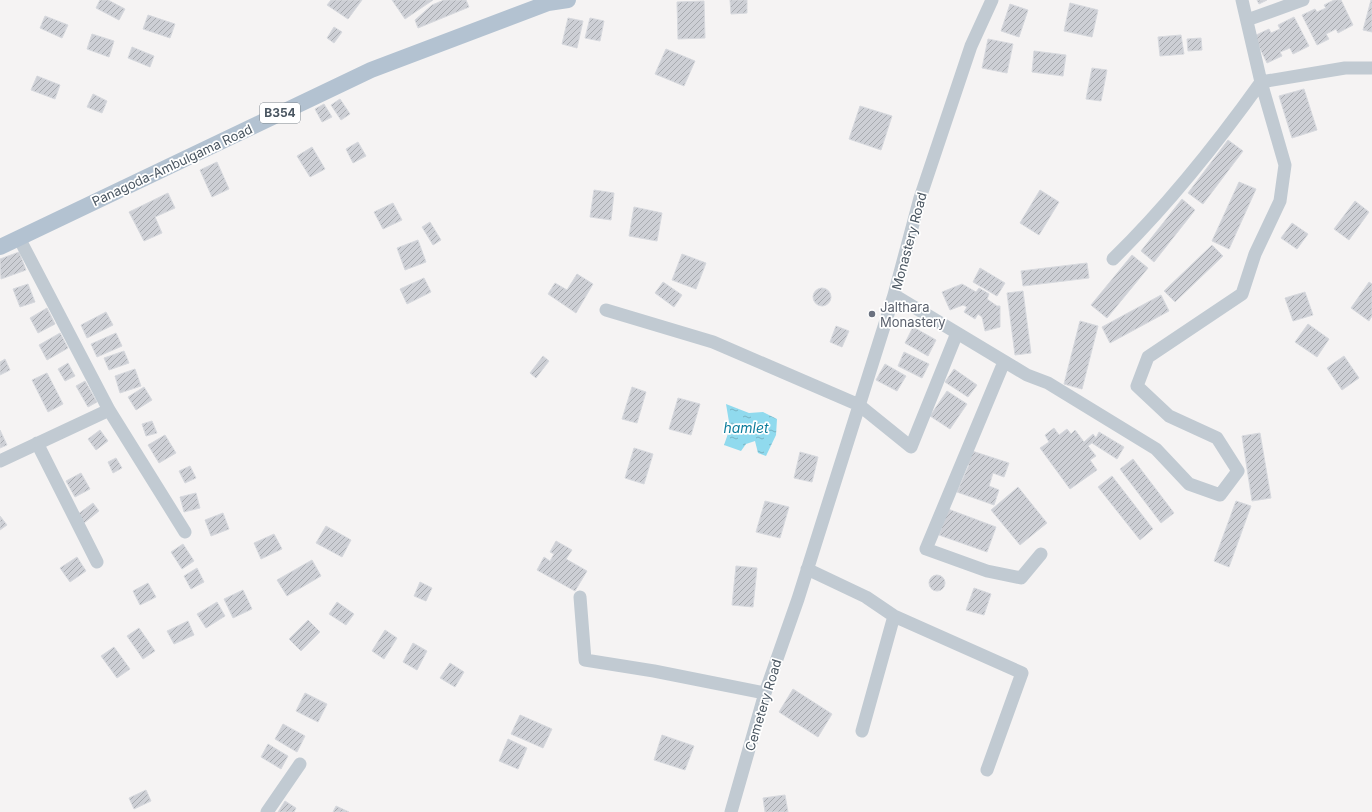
<svg xmlns="http://www.w3.org/2000/svg" width="1372" height="812" viewBox="0 0 1372 812" font-family="Inter,sans-serif">
<style>
.water{fill:url(#water-ripples)}
.building{fill:url(#building-hatch);stroke:#d7d9de}
.lines{fill:none;stroke-linecap:round;stroke-linejoin:round}
.minor{stroke:#c1cad2;stroke-width:13}
.major{stroke:#b3c2d1;stroke-width:16}
.worship-dot{fill:#6b7280;stroke:#fff;stroke-width:1.5}
.labels{text-anchor:middle;stroke-width:3.5;stroke-linejoin:round;paint-order:stroke}
.shield{fill:#fff;stroke:#808990;stroke-width:1}
.shield-label{font-size:12px;font-weight:bold;fill:#4a5661}
.street-label{font-size:13px;fill:#4a5661;stroke:#fff}
.worship-label{font-size:13px;fill:#5b616d;stroke:#fff;text-anchor:start}
.water-label{font-size:14px;font-style:italic;fill:#0c7c9b;stroke:#fff}
</style>
<defs>
<pattern id="water-ripples" width="26" height="14" patternUnits="userSpaceOnUse"><rect width="26" height="14" fill="#90daee"/><path d="M2 4q2-2 4 0t4 0M15 11q2-2 4 0t4 0" fill="none" stroke="#78b4c4"/></pattern>
<pattern id="building-hatch" width="6" height="6" patternUnits="userSpaceOnUse"><rect width="6" height="6" fill="#cdcfd5"/><path d="M-1 1l2-2M0 6l6-6M5 7l2-2" fill="none" stroke="#a8abb0"/></pattern>
</defs>
<rect width="100%" height="100%" fill="#f5f3f3"/>
<path class="water" d="M726,404L749,413L763,412L777,419L776,435L766,456L758,453L755,441L746,444L741,451L724,445L730,428Z"/>
<path class="building" d="M100,0H108L125,9L119,20L96,8Z
M331,0H362L348,19L327,5Z
M392,0H433L405,19Z
M444,0H466L469,7L418,28L415,20L432,5Z
M730,0H747V13L731,14Z
M1257,0H1267L1259,4Z
M1334,0H1341L1353,25L1338,33L1336,29L1326,34L1329,39L1317,45L1302,15L1315,9L1317,12L1326,8L1324,5Z
M1371,0H1372V32L1363,30Z
M704,1L705,38L678,39L677,2Z
M1070,3L1098,10L1092,37L1064,31Z
M1010,4L1028,10L1019,37L1001,31Z
M148,15L175,24L170,38L143,29Z
M45,16L68,25L62,38L40,28Z
M1294,17L1309,46L1293,54L1290,48L1280,52L1282,56L1267,63L1254,36L1269,29L1271,33L1280,29L1278,25Z
M568,18L583,21L577,48L562,44Z
M590,18L604,21L600,41L585,38Z
M334,27L342,32L334,43L327,38Z
M92,34L114,41L109,57L87,49Z
M1181,35L1184,54L1160,56L1158,37Z
M1201,38L1202,50L1188,51L1187,39Z
M988,39L1013,44L1007,73L982,68Z
M132,47L154,56L150,67L128,58Z
M666,49L695,61L684,86L655,74Z
M1034,51L1066,55L1063,76L1032,72Z
M1092,68L1107,70L1101,101L1086,99Z
M37,76L60,85L55,99L31,90Z
M1304,89L1317,130L1292,138L1279,96Z
M93,94L107,101L102,113L87,107Z
M340,99L350,114L341,120L331,105Z
M324,104L332,117L322,122L315,109Z
M860,106L892,116L881,150L849,139Z
M1228,140L1243,151L1203,204L1188,193Z
M358,142L366,156L353,163L346,149Z
M312,147L325,169L310,177L297,156Z
M217,162L229,189L212,197L200,170Z
M1239,182L1256,189L1229,249L1212,241Z
M594,190L614,193L611,220L590,217Z
M1040,190L1059,202L1039,235L1020,223Z
M168,193L175,208L155,217L162,233L144,241L129,212Z
M1182,199L1195,210L1154,262L1141,251Z
M1355,201L1369,212L1349,240L1334,229Z
M393,203L402,220L383,229L374,212Z
M634,207L662,213L657,241L629,236Z
M430,222L441,240L433,245L422,227Z
M1292,223L1308,234L1297,249L1281,238Z
M418,240L426,262L405,270L397,248Z
M1212,245L1223,256L1175,302L1164,291Z
M19,252L26,270L1,279L0,259Z
M682,254L706,263L696,289L672,280Z
M1132,255L1148,268L1107,318L1091,305Z
M1087,263L1089,278L1023,286L1021,271Z
M980,268L1005,283L997,296L973,282Z
M577,274L593,284L576,313L548,294L555,283L567,290Z
M424,278L431,292L407,304L400,289Z
M663,282L682,295L674,307L655,293Z
M1369,282L1372,284V316L1369,321L1351,308Z
M28,284L35,302L20,307L13,289Z
M962,284L976,292L979,288L989,294L987,299L997,306H1000V327L985,331L982,317L978,314L975,319L964,312L967,307L963,305L950,310L942,292Z
M813 297a9 9 0 1 1 18 0a9 9 0 1 1-18 0Z
M1023,291L1031,353L1015,355L1007,293Z
M1305,292L1313,315L1293,321L1285,298Z
M1161,295L1169,311L1110,343L1102,327Z
M47,308L55,324L38,333L30,318Z
M106,312L113,325L87,338L81,325Z
M1080,321L1098,326L1082,389L1064,384Z
M1308,324L1329,339L1317,357L1295,342Z
M836,326L849,331L842,347L830,342Z
M913,327L936,340L928,356L905,343Z
M60,333L68,348L47,360L39,345Z
M116,333L122,346L97,357L91,344Z
M124,351L129,363L109,370L104,358Z
M904,352L929,364L922,378L898,366Z
M543,356L549,361L536,378L530,373Z
M1344,356L1359,378L1342,390L1327,368Z
M5,359L10,370L0,375V362Z
M68,363L75,376L65,381L58,369Z
M885,364L906,376L897,391L876,380Z
M135,369L141,386L120,393L115,376Z
M954,369L977,385L968,397L945,382Z
M47,373L63,404L48,412L32,380Z
M85,381L97,402L88,407L76,386Z
M144,387L152,400L136,410L128,397Z
M632,387L646,392L637,423L622,419Z
M947,391L967,404L950,429L930,416Z
M678,398L700,404L691,435L669,429Z
M152,421L157,433L146,436L142,424Z
M1054,428L1059,435L1067,429L1071,434L1075,430L1084,442L1093,434L1096,438L1099,432L1124,447L1117,459L1092,443L1093,442L1088,446L1096,456L1090,460L1097,470L1070,489L1040,448L1049,442L1045,435Z
M0,430L7,445L0,448Z
M100,430L108,441L96,450L88,439Z
M1260,433L1271,498L1252,501L1242,436Z
M165,435L176,453L159,463L148,445Z
M634,448L653,454L644,484L625,478Z
M969,450L1009,463L1004,477L993,473L989,486L999,490L994,505L957,492L969,465L965,463Z
M800,452L818,457L812,482L794,478Z
M116,458L122,468L113,473L108,462Z
M1133,459L1174,513L1161,523L1120,469Z
M190,466L196,478L185,483L179,471Z
M81,473L90,489L75,497L66,481Z
M1112,476L1153,529L1140,540L1098,487Z
M1018,487L1047,523L1020,545L991,510Z
M196,493L200,508L184,512L180,497Z
M765,501L789,507L780,538L756,532Z
M1236,501L1251,506L1229,567L1214,561Z
M93,503L99,511L84,523L78,514Z
M948,509L996,527L987,552L939,535Z
M223,513L229,529L211,536L205,520Z
M0,516L7,525L0,530Z
M326,526L351,540L342,557L316,543Z
M274,534L282,549L261,559L254,543Z
M556,541L572,550L566,559L587,571L575,591L537,570L544,557L550,561L554,554L550,552Z
M183,544L194,561L182,569L171,552Z
M77,557L86,571L70,582L60,568Z
M312,560L321,576L287,596L277,580Z
M736,566L757,568L753,607L732,605Z
M197,568L204,582L191,589L184,576Z
M929 583a8 8 0 1 1 16 0a8 8 0 1 1-16 0Z
M420,582L432,588L426,601L414,596Z
M148,583L156,597L140,605L133,591Z
M974,588L991,594L984,615L966,610Z
M243,590L252,609L233,618L224,599Z
M217,602L225,616L206,628L197,614Z
M337,602L354,614L346,625L329,614Z
M308,620L320,632L301,651L289,639Z
M188,621L194,635L174,644L167,631Z
M139,628L155,651L143,659L127,636Z
M385,630L397,638L384,659L372,651Z
M413,643L427,651L417,670L403,662Z
M114,647L130,669L117,678L101,656Z
M450,663L464,672L455,687L440,678Z
M793,689L832,714L818,737L779,712Z
M305,693L327,704L318,722L296,711Z
M520,715L552,729L543,748L511,734Z
M283,724L305,736L297,752L275,739Z
M662,735L694,746L685,770L654,760Z
M508,739L527,748L518,769L499,761Z
M268,744L288,756L281,769L261,757Z
M146,790L151,801L134,809L129,798Z
M785,795L788,812H765L763,798Z
M285,801L296,808L294,812H278Z
M336,806L349,812H333Z"/>
<g class="lines">
<path class="minor" d="M1247,20L1303,0
M19,238L109,410L185,532
M1113,259C1168,205 1216,145 1261,82L1345,68H1372
M894,295L1027,375L1048,383L1156,449L1189,484L1220,495L1238,471L1217,438L1169,416L1137,386L1148,357L1242,294L1255,254L1280,201L1285,165L1261,82L1242,0
M606,310L713,342L859,405L911,447L957,333
M1004,362L926,549L987,571L1021,578L1041,554
M37,443L97,562
M0,461L109,410
M807,569L866,597L894,616L862,731
M580,597L585,660L654,671L765,693
M894,616L1022,673L987,770
M267,812L300,764
M731,812L765,693L798,599L894,295L920,198L971,46L992,0"/>
<path class="major" d="M0,247L371,70L548,3L568,0"/>
</g>
<circle class="worship-dot" cx="872" cy="314" r="4"/>
<g class="labels">
<rect class="shield" x="260" y="103" width="40" height="20" rx="3"/>
<g class="shield-label">
<text x="280" y="117">B354</text>
</g>
<g class="street-label">
<text transform="translate(172 165) rotate(-25)" y="5">Panagoda-Ambulgama Road</text>
<text transform="translate(909 241) rotate(-75)" y="5">Monastery Road</text>
<text transform="translate(763 705) rotate(-73)" y="5">Cemetery Road</text>
</g>
<g class="worship-label">
<text x="880" y="312">Jalthara<tspan x="880" dy="15">Monastery</tspan></text>
</g>
<g class="water-label">
<text x="746" y="433">hamlet</text>
</g>
</g>
</svg>
